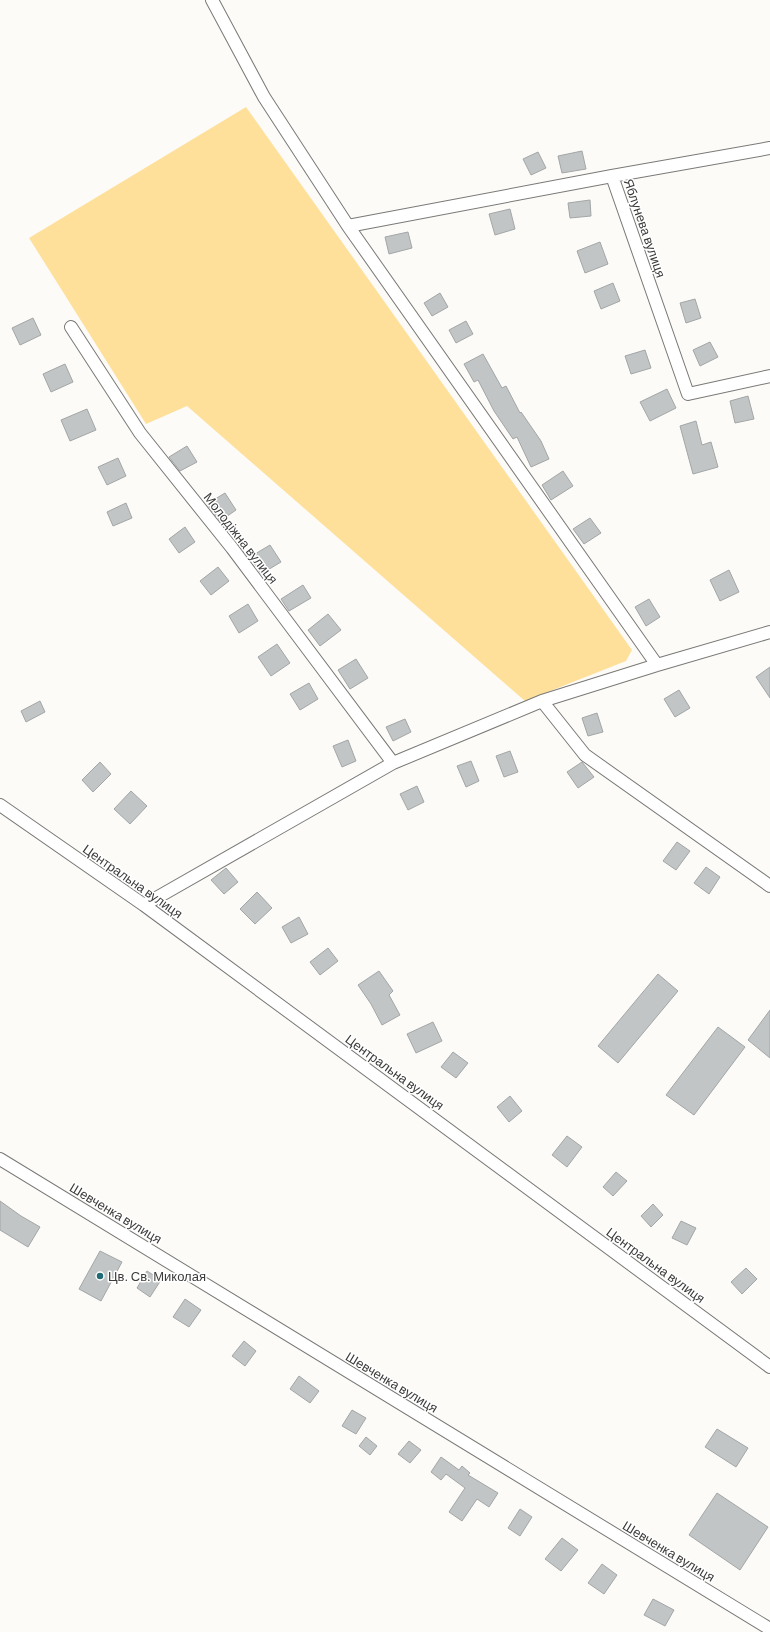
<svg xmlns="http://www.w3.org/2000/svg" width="770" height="1632" viewBox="0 0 770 1632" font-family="Barlow,sans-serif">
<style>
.green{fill:#fee09b}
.building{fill:#c1c5c5;stroke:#a3a6a7}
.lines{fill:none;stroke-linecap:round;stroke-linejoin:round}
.minor-casing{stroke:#7a7977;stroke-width:14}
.minor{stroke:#fff;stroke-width:12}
.poi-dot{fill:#216a76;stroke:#fff;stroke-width:1.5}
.labels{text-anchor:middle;stroke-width:3;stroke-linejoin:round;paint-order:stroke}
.street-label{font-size:13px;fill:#3c3b3a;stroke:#fff}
.poi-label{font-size:13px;fill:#3c3b3a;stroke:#fff;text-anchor:start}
</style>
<rect width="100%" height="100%" fill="#fcfbf8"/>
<path class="green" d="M246,107L632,650L626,661L525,701L187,406L146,424L29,238Z"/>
<path class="building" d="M582,151L586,169L562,173L558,156Z
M538,152L546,168L531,175L523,159Z
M590,200L591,216L570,218L568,203Z
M510,209L515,229L495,235L489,214Z
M408,232L412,248L389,254L385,237Z
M600,242L608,264L585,273L577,251Z
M613,283L620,301L601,309L594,291Z
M440,293L448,307L432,316L424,303Z
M695,299L701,318L686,323L680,303Z
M33,318L41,335L20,345L12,328Z
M466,321L473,334L456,343L449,330Z
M710,342L718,357L700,366L693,350Z
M645,350L651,368L631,374L625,356Z
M483,354L502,388L506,386L520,413L521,412L541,441L549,459L531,467L517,437L513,439L494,411L478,380L474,382L464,364Z
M65,364L73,382L51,392L43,374Z
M667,389L676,408L650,421L640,402Z
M748,396L754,419L735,423L730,401Z
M87,409L96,430L70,441L61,420Z
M696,421L702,445L711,442L718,467L693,474L680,426Z
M187,446L197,462L180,471L169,457Z
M118,458L126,476L107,485L98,467Z
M563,471L573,486L551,500L542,485Z
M225,493L236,510L220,521L207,504Z
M126,503L132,518L113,526L107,512Z
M590,518L601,533L584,544L573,529Z
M185,527L195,542L179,553L169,539Z
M270,545L281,562L261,574L250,557Z
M218,567L229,581L211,595L200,581Z
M729,570L739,592L720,601L710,580Z
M303,585L311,598L289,611L281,599Z
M649,599L660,617L646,626L635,607Z
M248,604L258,621L239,633L229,616Z
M328,614L341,630L320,646L308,630Z
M277,644L290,663L271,676L258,657Z
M356,659L368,678L350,689L338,670Z
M770,667V698L756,677Z
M309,683L318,699L300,710L290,694Z
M679,690L690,708L675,717L664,699Z
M40,701L45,712L26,722L21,711Z
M597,713L603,732L588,736L582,718Z
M405,719L411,732L393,741L386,727Z
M348,740L356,761L342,767L333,746Z
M510,751L518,772L504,777L496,756Z
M471,761L479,781L466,787L457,766Z
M100,762L111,774L93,792L82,780Z
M582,762L594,777L578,788L567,772Z
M417,786L424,802L408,810L400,794Z
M131,791L147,806L130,824L114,809Z
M677,842L690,851L676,870L663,861Z
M706,867L720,877L709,894L694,883Z
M226,868L238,882L224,894L211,880Z
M257,892L272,908L255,924L240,909Z
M299,917L308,934L291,943L282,927Z
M328,948L338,961L320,975L310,962Z
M379,971L393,991L389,995L400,1015L382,1025L371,1004L358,985Z
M658,974L678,991L618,1063L598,1046Z
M770,1010V1058L748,1040Z
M433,1022L442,1041L416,1053L407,1034Z
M718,1027L745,1047L694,1115L666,1095Z
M453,1052L468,1063L456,1078L441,1067Z
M510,1096L522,1111L509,1122L497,1107Z
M567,1136L582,1147L567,1167L552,1155Z
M616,1172L627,1181L613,1196L603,1187Z
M0,1201L21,1216L40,1227L28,1247L0,1230Z
M653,1204L663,1215L651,1227L641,1216Z
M681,1221L696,1228L687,1245L672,1238Z
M100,1251L122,1262L101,1301L79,1289Z
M746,1268L757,1279L742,1294L731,1282Z
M147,1271L161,1280L150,1297L137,1288Z
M185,1299L201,1310L189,1327L173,1317Z
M244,1341L256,1351L245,1366L232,1356Z
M299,1376L319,1391L310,1403L290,1389Z
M352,1410L366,1418L356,1434L342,1426Z
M717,1429L748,1448L736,1467L705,1447Z
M366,1437L377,1446L370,1455L359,1446Z
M409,1441L421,1450L410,1463L398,1454Z
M441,1457L459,1470L462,1466L470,1473L468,1475L498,1493L489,1507L477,1499L462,1521L449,1512L465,1488L446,1474L441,1480L431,1472Z
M717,1493L768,1527L740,1570L689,1535Z
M520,1509L532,1517L520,1536L508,1528Z
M562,1538L578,1550L561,1571L545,1559Z
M602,1564L617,1575L604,1594L588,1583Z
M653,1599L674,1610L665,1626L644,1615Z"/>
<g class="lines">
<defs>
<path id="minor" d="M212,0L264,97L348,226L657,665
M612,176L770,148
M348,226L612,176L688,394L770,376
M71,327L140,433L232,548L393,763
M542,701L585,755L770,886
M0,805L144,905L770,1367
M144,905L393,763L542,701L657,665L770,632
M0,1159L770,1629"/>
</defs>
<use href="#minor" class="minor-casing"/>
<use href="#minor" class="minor"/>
</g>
<circle class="poi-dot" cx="100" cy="1276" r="4"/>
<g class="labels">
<g class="street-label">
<text transform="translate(645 228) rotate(71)" y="5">Яблунева вулиця</text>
<text transform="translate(241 538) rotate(52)" y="5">Молодіжна вулиця</text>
<text transform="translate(133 881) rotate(35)" y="5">Центральна вулиця</text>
<text transform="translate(395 1072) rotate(36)" y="5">Центральна вулиця</text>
<text transform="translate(116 1213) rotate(31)" y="5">Шевченка вулиця</text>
<text transform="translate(656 1265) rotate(36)" y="5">Центральна вулиця</text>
<text transform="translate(392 1382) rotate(31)" y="5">Шевченка вулиця</text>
<text transform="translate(669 1551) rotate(31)" y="5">Шевченка вулиця</text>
</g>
<g class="poi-label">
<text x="108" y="1281">Цв. Св. Миколая</text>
</g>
</g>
</svg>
